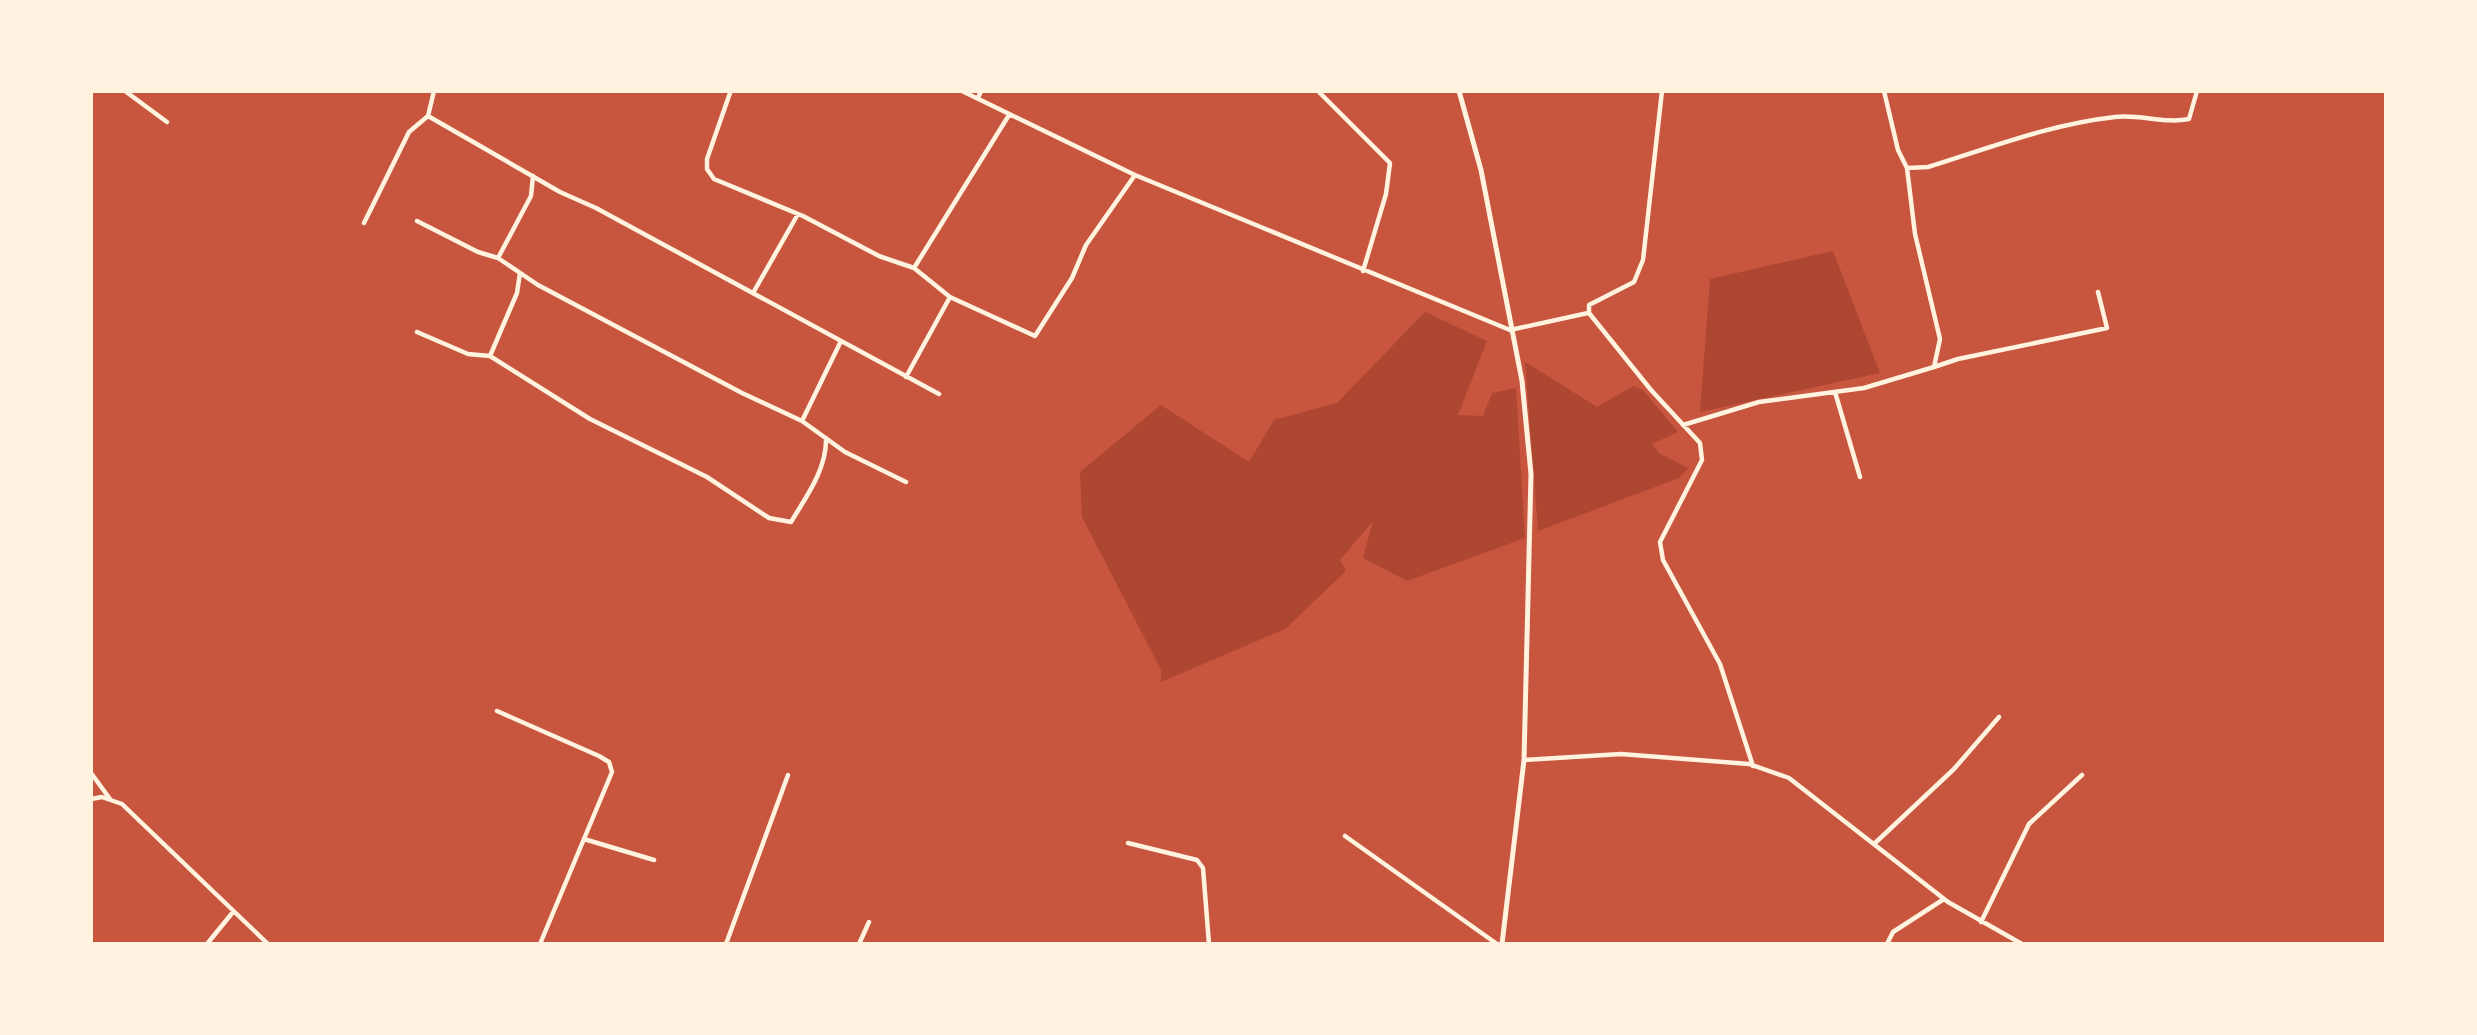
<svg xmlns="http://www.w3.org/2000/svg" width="2477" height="1035" viewBox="0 0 2477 1035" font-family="'DejaVu Sans',sans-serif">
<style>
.green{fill:#ae4732}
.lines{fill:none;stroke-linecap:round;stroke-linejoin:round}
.minor{stroke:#fff3e0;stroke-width:4.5}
.tertiary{stroke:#fff3e0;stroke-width:5}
</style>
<rect width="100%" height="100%" fill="#c8553d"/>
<path class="green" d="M1833,251L1880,373L1700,412L1710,279Z
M1425,312L1487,341L1458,415L1483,416L1492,393L1516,388L1525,538L1407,581L1363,558L1373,521L1340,560L1346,571L1285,629L1161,682V670L1082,517L1080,472L1161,405L1249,462L1274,420L1337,403Z
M1525,362L1597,407L1633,386L1643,390L1678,432L1652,444L1659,453L1688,468L1679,478L1538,531Z"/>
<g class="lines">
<path class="minor" d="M125,91L167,122
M962,91L1135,175L1510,330L1588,313
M1318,91L1390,163L1386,194L1363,271
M1662,91L1643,260L1634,282L1589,305V313L1651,390L1700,443L1702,460L1660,542L1663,560L1720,664L1753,766
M1884,91L1898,150L1907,168L1928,167C1989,148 2051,124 2115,117C2140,114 2164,124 2189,119L2197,91
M730,93L707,159V169L714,179L803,216L879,256L914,268L950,297L1035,336L1072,278L1086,245L1135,175
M978,98L981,91
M428,116L560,192L596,208L939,394
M1907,168L1915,234L1940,339L1934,367L1958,359L2107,328L2098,292
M417,221L478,252L498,258L538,285L742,393L802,421L845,452L906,482
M364,223L409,132L428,116L434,91
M498,258L531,196L533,176
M914,268L1009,115
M753,293L798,214
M417,332L468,354L490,356L590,419L707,477L769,518L791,522C806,497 827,469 826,438
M490,356L517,293L520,273
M906,377L950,297
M1835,392L1860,477
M802,421L840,343
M1683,425L1759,402L1864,388L1934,367
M497,711L599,756L609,762L612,772L540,944
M1524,760L1621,754L1749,764L1789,778L1948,902L2022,944
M91,773L110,799
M91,799L102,797L122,804L268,944
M1345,836L1497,944
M584,839L654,860
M1128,843L1197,860L1203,868L1209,944
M1874,844L1954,769L1999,717
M1981,922L2029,824L2082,775
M207,944L233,912
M726,944L788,775
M859,944L869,922
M1887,944L1893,932L1944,899"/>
<path class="tertiary" d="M1459,91L1481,170L1522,381L1531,474L1524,760L1502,944"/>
</g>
<rect width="2477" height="1035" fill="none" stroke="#fff3e0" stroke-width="186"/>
</svg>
